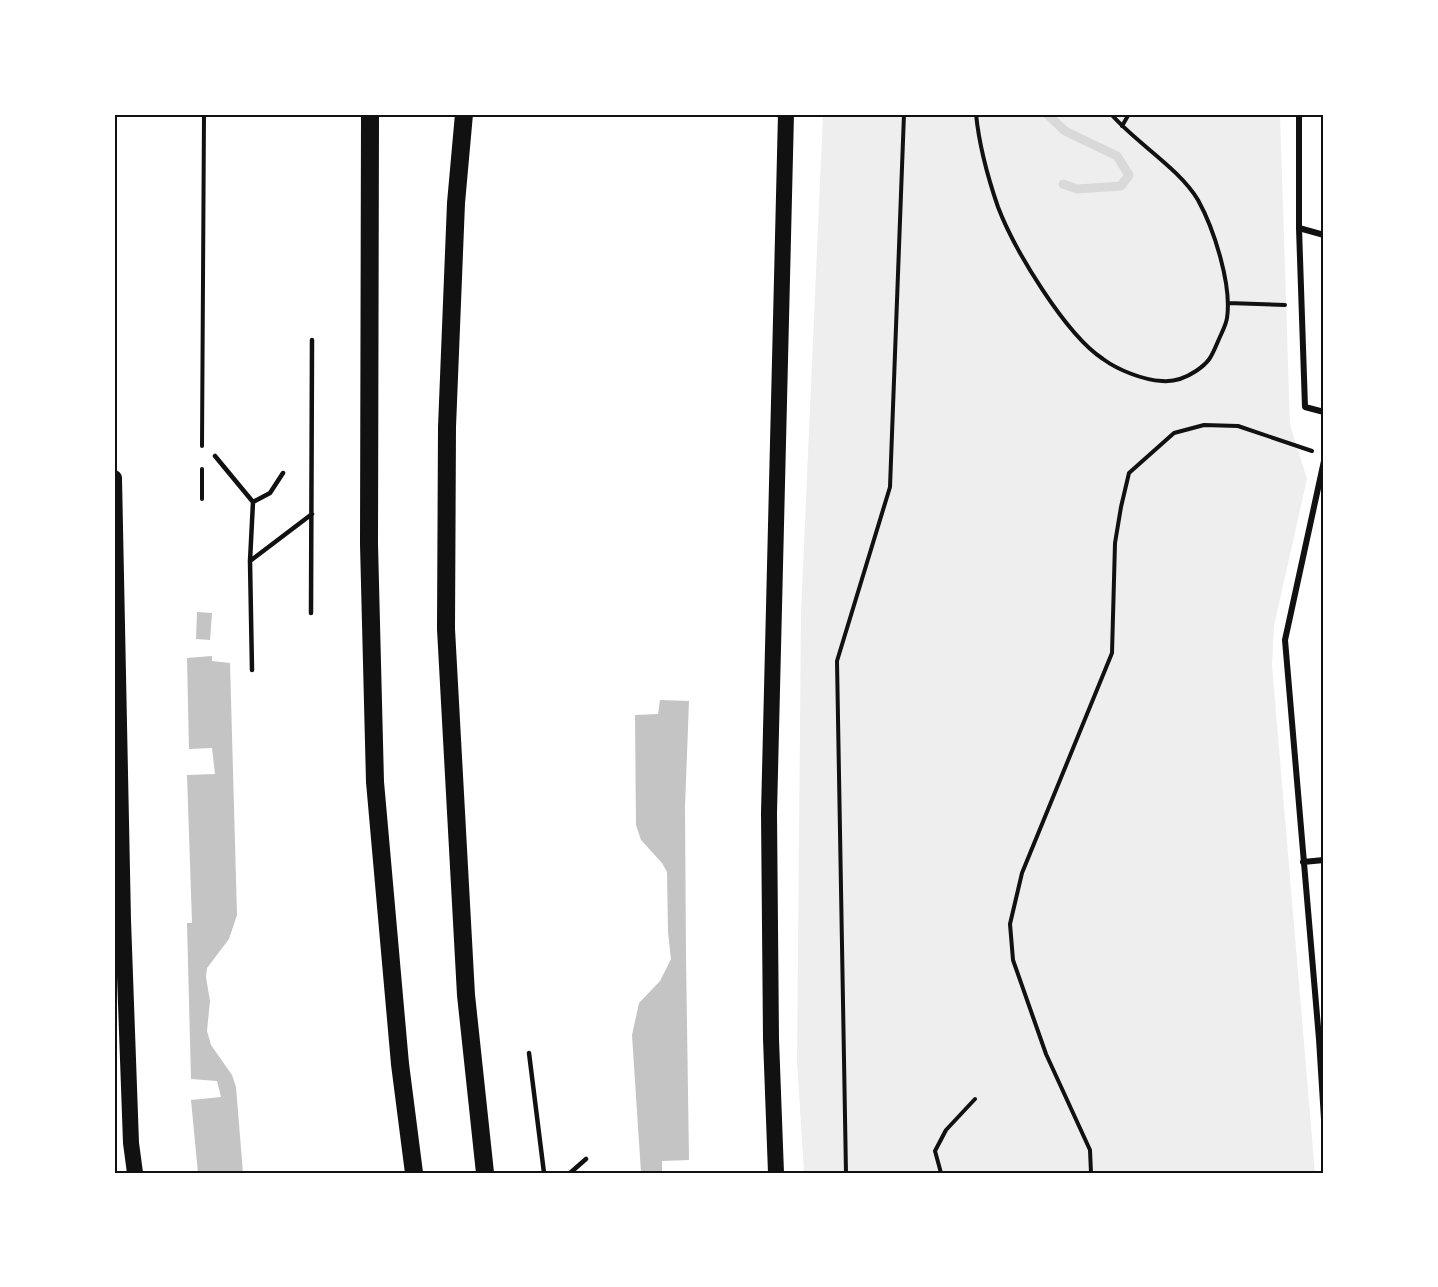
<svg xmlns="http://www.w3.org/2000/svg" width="1438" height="1287" viewBox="0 0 1438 1287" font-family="'Golos Text',sans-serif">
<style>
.green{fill:#eee}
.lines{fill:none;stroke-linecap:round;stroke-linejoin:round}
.stream{stroke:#d9d9d9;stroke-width:9}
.building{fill:#c4c4c4}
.path{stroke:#111;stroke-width:4}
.service{stroke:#111;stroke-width:4.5}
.minor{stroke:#111;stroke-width:6}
.trunk{stroke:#111;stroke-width:16}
.motorway{stroke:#111;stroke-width:18}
.neatline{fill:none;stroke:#111;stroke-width:2}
</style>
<rect width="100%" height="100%" fill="#fff"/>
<path class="green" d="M823,114H1280L1290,425L1307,479L1274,626L1272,665L1315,1173H804L797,1061L801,613Z"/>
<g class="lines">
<path class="stream" d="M1047,114L1065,131L1117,156L1129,175L1121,186L1077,189L1063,184"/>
</g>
<path class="building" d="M197,612L212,613L210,640L196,639Z
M212,656V661L230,663L237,915L229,939L207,968L206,977L210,1001L207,1031L211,1045L232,1075L236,1087L243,1173H198L191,1100L221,1097L217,1081L191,1079L187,923H192L187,775L215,774L212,748L189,749L187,658Z
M660,700L689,701L685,807L686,957L689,1160L662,1161V1173H641L632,1035L639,1003L660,981L671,959L668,932L667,872L662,863L641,840L636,825L635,715L658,714Z"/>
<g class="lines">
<path class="path" d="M976,114C979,144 988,178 998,207C1014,249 1065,334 1103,359C1118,370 1143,380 1162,381C1174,382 1187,377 1196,371C1211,361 1212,355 1219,339C1222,332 1226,325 1227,318C1232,285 1214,229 1198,200C1179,168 1136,143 1111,114
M1122,126L1129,114
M1228,303L1285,305
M202,446L204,114
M202,499V469
M846,1173L837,661L890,487L904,114
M941,1173L935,1151L946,1130L975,1099
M1091,1173L1090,1150L1046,1054L1013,960L1010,924L1022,873L1112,653L1115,543L1121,507L1129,473L1174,433L1204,425L1238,426L1312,451"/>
<path class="service" d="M215,456L253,502
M250,561L312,514
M311,613L312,340
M252,670L250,561L253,502L270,493L283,473
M529,1053L544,1173
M570,1173L586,1159"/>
<path class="minor" d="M1299,114V228L1305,407L1324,412
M1299,228L1324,235
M1324,461L1285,640L1319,1039L1324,1119
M1303,862L1324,860"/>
<path class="trunk" d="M114,478L123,920L131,1143L135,1173
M776,1173L771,1039L769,813L786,114"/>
<path class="motorway" d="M370,114L369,544L375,782L400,1064L414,1173
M464,114L456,203L447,427L446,629L466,995L485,1173"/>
</g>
<rect width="1438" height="1287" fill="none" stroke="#ffffff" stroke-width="231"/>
<rect x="116" y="116" width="1206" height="1056" class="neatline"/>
</svg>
